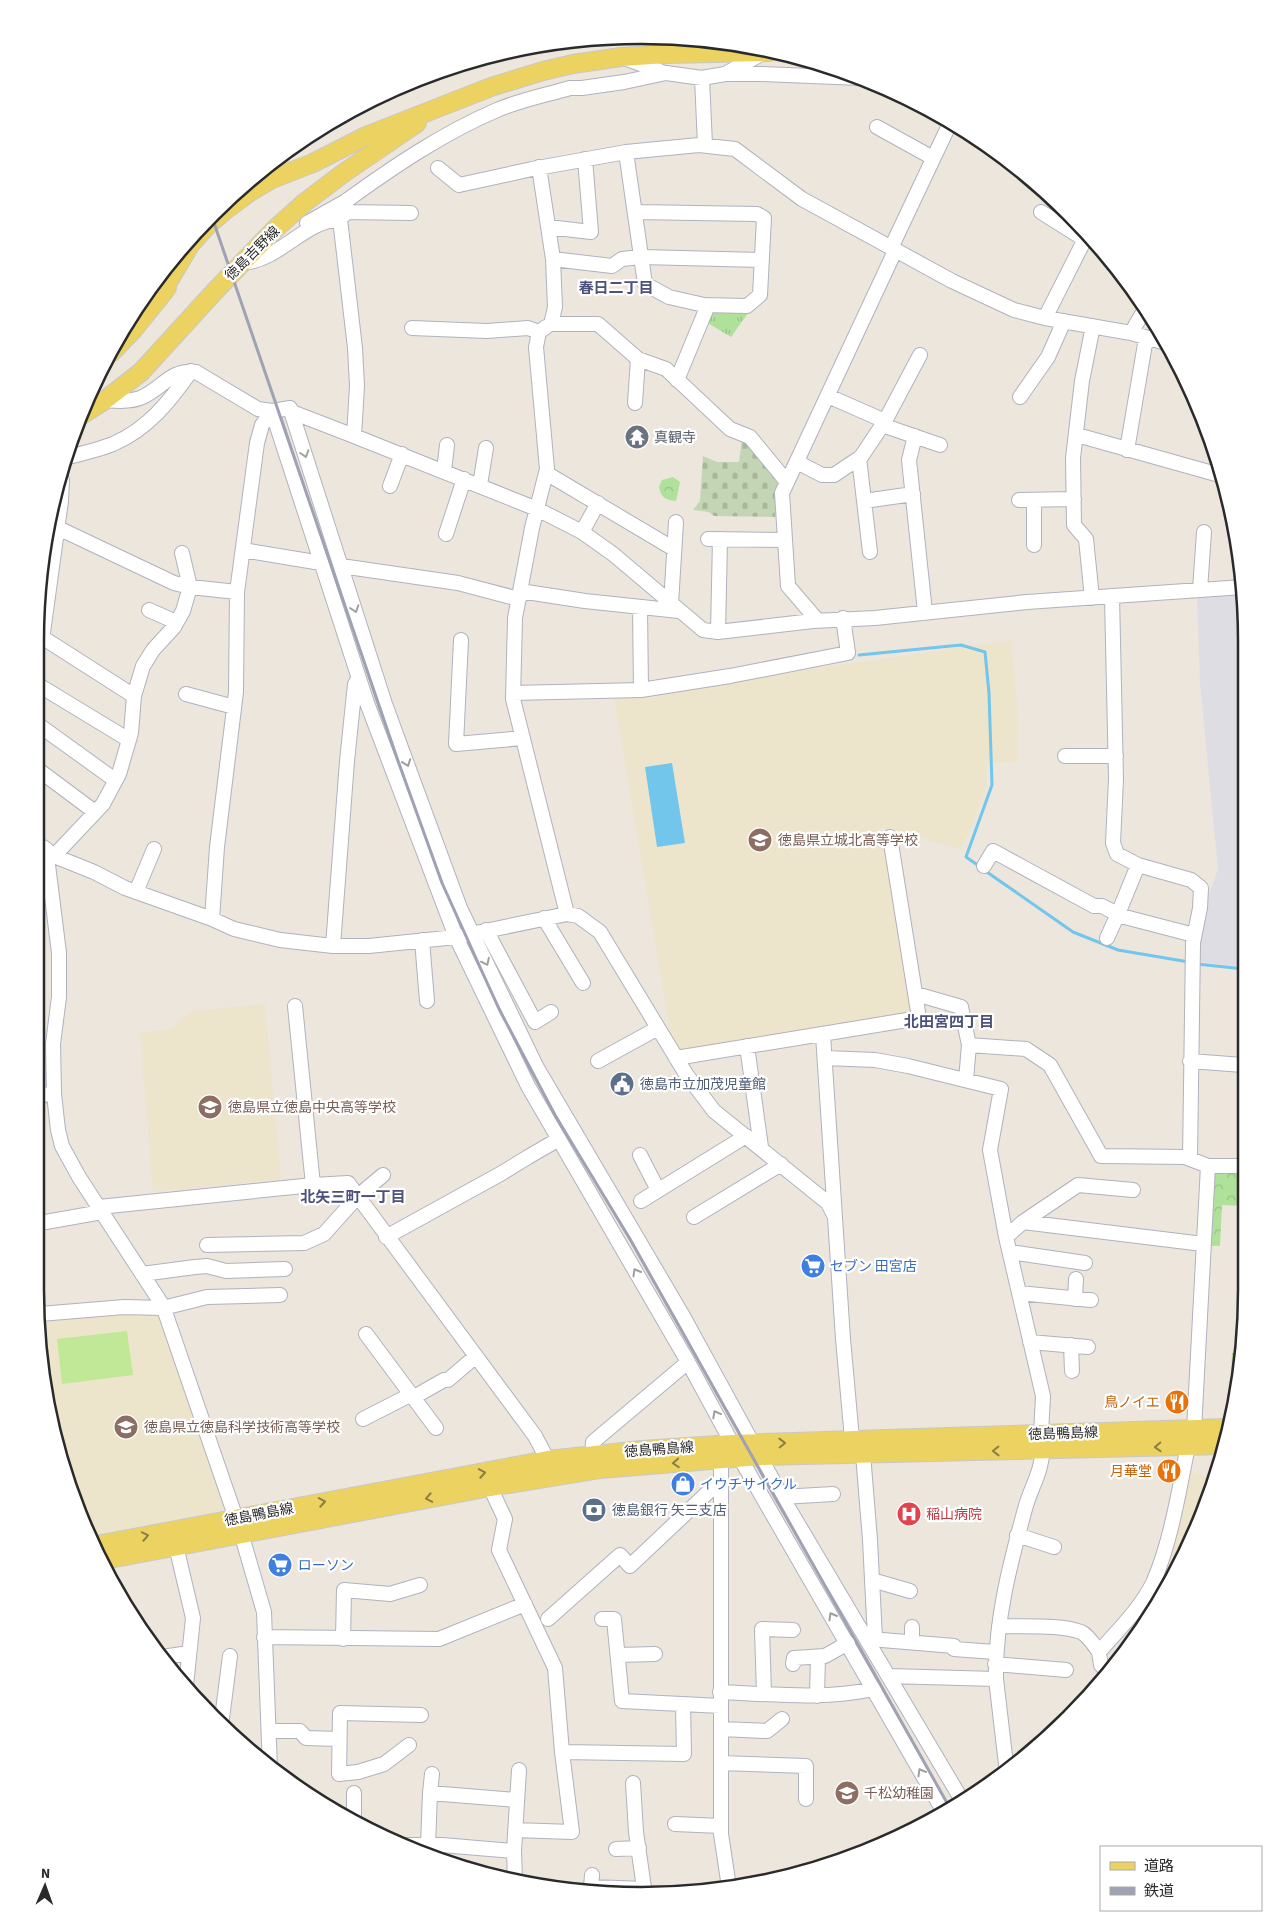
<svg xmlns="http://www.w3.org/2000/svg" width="1282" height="1931" viewBox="0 0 1282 1931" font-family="'Source Sans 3','Noto Sans JP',sans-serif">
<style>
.industrial{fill:#dfdde4}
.education{fill:#ede4cc}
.forest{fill:url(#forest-crowns)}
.cemetery{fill:url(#cemetery-stones)}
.park{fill:url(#park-tufts)}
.pitch{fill:#c1e897}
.water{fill:#72c5eb}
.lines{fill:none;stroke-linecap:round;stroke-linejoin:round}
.stream{stroke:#72c5eb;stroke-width:3}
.minor-casing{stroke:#b0b2be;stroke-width:16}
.major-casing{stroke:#c8c8c8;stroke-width:20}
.minor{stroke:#fff;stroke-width:14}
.major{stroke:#ecd361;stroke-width:18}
.rail{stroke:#9fa1b4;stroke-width:3}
.oneway{stroke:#9f9f9f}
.oneway2{stroke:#8b7e46}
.labels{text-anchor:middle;stroke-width:4.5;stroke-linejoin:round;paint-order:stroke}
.street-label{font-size:14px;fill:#2a2a2a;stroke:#fff}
.worship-label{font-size:14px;fill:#5b616d;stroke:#fff;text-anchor:start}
.education-label{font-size:14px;fill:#785e54;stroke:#fff;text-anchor:start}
.service-label{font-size:14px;fill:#4e5e75;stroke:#fff;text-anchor:start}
.shop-label{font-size:14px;fill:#366cbe;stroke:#fff;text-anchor:start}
.food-label{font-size:14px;fill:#c56008;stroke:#fff;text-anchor:end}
.health-label{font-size:14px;fill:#be3a42;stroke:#fff;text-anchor:start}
.neighbourhood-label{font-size:15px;font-weight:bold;fill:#4c527a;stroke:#fff}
.rim{fill:none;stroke:#2a2a2a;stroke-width:2.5}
</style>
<defs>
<pattern id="forest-crowns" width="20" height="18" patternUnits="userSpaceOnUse" patternTransform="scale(1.25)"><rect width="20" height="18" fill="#afe19b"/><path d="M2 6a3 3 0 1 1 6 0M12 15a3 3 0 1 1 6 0" fill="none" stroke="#97c186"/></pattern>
<pattern id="cemetery-stones" width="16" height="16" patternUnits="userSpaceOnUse" patternTransform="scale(1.25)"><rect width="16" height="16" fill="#c3d5b4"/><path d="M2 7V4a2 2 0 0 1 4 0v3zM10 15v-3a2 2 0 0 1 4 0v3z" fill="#a8b79b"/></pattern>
<pattern id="park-tufts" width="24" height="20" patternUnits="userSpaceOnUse" patternTransform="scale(1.25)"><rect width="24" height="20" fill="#afe19b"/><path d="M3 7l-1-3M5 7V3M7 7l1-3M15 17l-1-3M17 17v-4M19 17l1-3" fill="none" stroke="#97c186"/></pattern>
</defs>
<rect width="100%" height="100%" fill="#ece6dd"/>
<path class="industrial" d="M1244,592L1246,602L1244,965L1230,966L1196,961L1205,906L1218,869L1200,683L1197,594Z"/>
<path class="education" d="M1011,640L1018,712L1017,762L987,763L986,788L970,832L960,849L899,831L880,828L915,1012L679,1051L670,1031L614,698Z
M265,1004L281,1179L153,1192L140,1034L172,1028L192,1011Z
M163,1311L224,1510L92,1536L67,1485L40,1369V1316Z
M1189,1471L1216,1479L1215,1485L1185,1558L1133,1635L1126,1629L1152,1592Z"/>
<path class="forest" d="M673,477L680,482L676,501C666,500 661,498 659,487L662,480Z
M1243,1168V1206L1222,1205L1220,1246H1206L1212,1169Z
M1232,1353H1242V1369L1233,1406H1230Z"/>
<path class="cemetery" d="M742,439L782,483L777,491L775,517L714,516L709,512L693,510L700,501L703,456L717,462H739Z"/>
<path class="park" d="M730,309L748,313L731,337L708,323L713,310Z"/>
<path class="pitch" d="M127,1331L133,1375L62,1384L57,1339Z"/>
<path class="water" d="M672,763L685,843L657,847L645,767Z"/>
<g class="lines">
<path class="stream" d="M859,655L961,645L985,652L989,693L992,785L966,857L979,866
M984,870L1073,932L1118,950L1189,962
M1197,964L1244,969"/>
<defs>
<path id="minor" d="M624,58L665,73
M725,74L763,53
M702,78L705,145
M860,78L761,74H725L702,78L666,73L624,82L582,88H570C546,95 520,100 497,110C443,133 393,167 346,201L344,215L340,219L355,348L357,386L354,436L537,509L582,532L613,554L703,630L718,632L813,621L875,618L1027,602L1243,587
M877,127L933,158
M626,152L645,284L669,297L704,305L747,306L760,295L764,218L757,214L635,212
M539,167L553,259L612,266L622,259L641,257L762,260
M438,168L459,185L532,169L626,152L699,145L735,149L802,199L952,281L1014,310L1045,318
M345,212L411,213
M1041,212L1084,239
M307,223L346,201
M548,227L591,232L585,159
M1087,235L1045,318L1131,333L1166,343
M891,248L951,121
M553,259L555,307L551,324H598L638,359L666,369L730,429L750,437L787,482
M242,263C279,261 304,221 340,219
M412,328L487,331L528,328L539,332L546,327
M539,332L536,347L547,469L532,528L515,618L513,699L567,914
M1131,333L1145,309
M677,380L708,305
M1020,397L1048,357L1064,321
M105,400C117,401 129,402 140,398C163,389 169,369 196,372L258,409L272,411L290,408L385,704L460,908L536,1066L683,1316L782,1497L963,1802
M635,403L638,359
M272,411L367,703L456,937L528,1086L688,1362L740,1458L945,1814
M292,412L354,436
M885,421L920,355
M882,425L940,445
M1077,435L1223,476
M915,436L909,460L925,612
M1127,450L1146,338
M64,458C80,454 98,450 113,444C148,429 170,401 191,371
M859,458L870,552
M797,462L822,475H834L861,457L885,421L828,396
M444,471L447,445
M546,473L674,549
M60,476L62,480L61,501L42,640L48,641L134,696L143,666L153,650L174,627L183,611L190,587L237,592
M480,485L486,448
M390,486L402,454
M1019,500L1074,499
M1034,500V545
M864,501L913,494
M58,528L174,583L190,587L182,553
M582,532L598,503
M446,534L464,479
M708,539L785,540
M243,550L321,563
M341,566L458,583L519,599
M1200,590L1204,532
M520,591L585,601L679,611
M1112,596L1116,779L1113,843L1117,854L1138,865L1191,880L1201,888L1200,908L1193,943L1190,1159
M1092,598L1086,539L1074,525L1073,458L1082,381L1093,326
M671,604L676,522
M640,607L641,690
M149,610L176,622
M818,621L788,586L782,493L895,251
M718,632L720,539
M461,640L456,744L523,738
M40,686L129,740
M513,693L641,690L730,676L848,653L843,618
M186,694L234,707
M40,726L115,780
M1065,756H1116
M40,771L95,812
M43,847L54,856L94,872L125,888L212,919L234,929L280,940L333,946H369L456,937L567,914L578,916L600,932L686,1074L714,1111L828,1203L835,1217
M46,849L59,953V997L53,1044L54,1094L58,1130L62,1146L79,1177L163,1306L241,1533L264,1612L270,1769
M54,856L103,804L119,774L131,733L134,696
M984,866L993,851L1094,906H1102L1121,916L1194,935
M136,892L154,849
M544,918L583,983
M212,919L217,847L236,692L237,592L257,443L262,425L272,411
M486,930L535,1022L551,1012
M1107,938L1118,914L1138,865
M422,940L427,1001
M333,946L347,761L355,684L358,679
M916,994L961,1007L969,1045
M295,1006L313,1185
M823,1035L843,1339L853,1450
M747,1046L761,1147
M676,1058L919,1018L890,837
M825,1058L875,1060L908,1066L1001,1089L990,1150L1006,1237L1043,1396L1041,1434
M598,1061L658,1028
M1190,1061L1243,1065
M966,1080L969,1045L1026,1049L1050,1065L1101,1156L1185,1157L1208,1166H1243
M40,1095L54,1094
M640,1155L658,1190
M641,1201L746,1136
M99,1207L313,1185L348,1183L535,1436L552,1468
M694,1217L781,1164
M1023,1222L1078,1185L1133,1190
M40,1223L102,1212
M386,1237L502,1173L528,1157L559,1139
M1006,1237L1023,1222L1203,1244
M207,1245L304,1243L324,1234L358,1196L383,1175
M1010,1252L1085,1263
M142,1274L195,1267L207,1266L226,1271L285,1269
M1019,1293L1091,1300
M1075,1299L1076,1279
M40,1314L124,1307L163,1308L207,1297L280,1295
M366,1334L436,1428
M1030,1342L1088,1347
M1071,1345L1072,1371
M414,1397L444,1380H448L476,1356
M363,1419L410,1395
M1194,1430L1208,1166
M592,1454L593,1442L688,1362
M863,1454L870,1540L875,1638L869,1642
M721,1460V1834L729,1887
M490,1487L505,1519L499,1550L555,1668L562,1752L684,1754L683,1704
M782,1497L833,1494
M1017,1535L1054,1547
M176,1546L193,1618L186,1686
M872,1580L910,1591
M548,1619L620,1555L630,1566L721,1480
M602,1619H614L622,1701L721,1706
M999,1626C1021,1627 1062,1624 1081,1632C1089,1636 1094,1645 1099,1652
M264,1637L439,1639L525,1604
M875,1638L882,1640L954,1646V1649L995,1652
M343,1639L344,1590L390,1594L420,1585
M912,1642V1627
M618,1655L655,1654
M162,1657L189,1653
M793,1664L794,1658L825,1656L848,1643
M995,1664L1066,1670
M1108,1673L1101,1665L1099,1652C1118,1630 1140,1609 1153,1583C1171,1542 1179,1490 1188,1446
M889,1676L996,1679C995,1621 1010,1564 1025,1509C1030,1489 1043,1470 1042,1450
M996,1679L1007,1773
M720,1692C771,1694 823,1700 874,1689
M764,1694L762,1629L793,1630
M817,1696L818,1657
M221,1726L230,1656
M721,1729L767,1731L782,1719
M269,1731H300L306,1738L339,1739
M409,1745L384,1764L358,1772L339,1774L340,1713L421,1715
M721,1763L806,1766V1799
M633,1783L636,1832L645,1895
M354,1793V1818
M430,1793L432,1774
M675,1824L721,1826
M515,1830L572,1832L562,1752
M401,1845H442L514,1851
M428,1845L430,1793L517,1800
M616,1849L639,1848
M592,1875L591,1887L645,1889
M515,1881L514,1851L519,1770"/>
<path id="major" d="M160,296L190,245L207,226L227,209L250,192L272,179L313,163L366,136L491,87L543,71L573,64L621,57L666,54L770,52
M112,352L134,329L167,288
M80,416L105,400L141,372L215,291L275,229L304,203L345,172L417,123
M97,1545L548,1460L642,1450L733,1444L1228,1428
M104,1560L490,1487L600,1469L760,1456L1224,1445"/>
</defs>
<use href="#minor" class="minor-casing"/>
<use href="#major" class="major-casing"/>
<use href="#minor" class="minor"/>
<use href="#major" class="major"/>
<path class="rail" d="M212,217L397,758L442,883L499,1009L556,1117L630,1239L951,1810"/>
</g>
<defs><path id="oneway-chevron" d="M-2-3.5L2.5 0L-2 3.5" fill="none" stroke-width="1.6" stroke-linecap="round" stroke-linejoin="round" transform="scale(1.25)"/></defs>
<g class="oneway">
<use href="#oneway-chevron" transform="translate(305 454) rotate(72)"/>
<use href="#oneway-chevron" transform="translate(355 609) rotate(72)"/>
<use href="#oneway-chevron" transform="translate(407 763) rotate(70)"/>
<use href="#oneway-chevron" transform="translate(486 962) rotate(64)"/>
<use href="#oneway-chevron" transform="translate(636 1272) rotate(-120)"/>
<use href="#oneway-chevron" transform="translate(716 1414) rotate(-118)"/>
<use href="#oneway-chevron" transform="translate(832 1616) rotate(-120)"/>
<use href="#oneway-chevron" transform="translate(921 1772) rotate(-120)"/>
</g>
<g class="oneway2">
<use href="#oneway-chevron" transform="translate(782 1443) rotate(-1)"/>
<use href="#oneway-chevron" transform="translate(1158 1447) rotate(178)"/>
<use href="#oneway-chevron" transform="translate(996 1451) rotate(179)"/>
<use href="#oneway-chevron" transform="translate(676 1463) rotate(176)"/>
<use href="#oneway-chevron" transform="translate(482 1473) rotate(-10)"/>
<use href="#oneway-chevron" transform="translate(429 1498) rotate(169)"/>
<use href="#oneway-chevron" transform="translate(322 1502) rotate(-10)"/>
<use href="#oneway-chevron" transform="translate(145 1536) rotate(-11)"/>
</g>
<defs>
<symbol id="temple-disc" viewBox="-11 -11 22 22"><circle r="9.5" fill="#6b7280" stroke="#fff"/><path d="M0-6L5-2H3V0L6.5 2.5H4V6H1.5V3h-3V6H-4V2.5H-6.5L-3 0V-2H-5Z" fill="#fff"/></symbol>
<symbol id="school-disc" viewBox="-11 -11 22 22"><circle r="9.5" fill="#8d6e63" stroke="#fff"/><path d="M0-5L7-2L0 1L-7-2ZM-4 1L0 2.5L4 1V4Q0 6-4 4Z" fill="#fff"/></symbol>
<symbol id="civic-disc" viewBox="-11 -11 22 22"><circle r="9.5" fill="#5c6f8a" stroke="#fff"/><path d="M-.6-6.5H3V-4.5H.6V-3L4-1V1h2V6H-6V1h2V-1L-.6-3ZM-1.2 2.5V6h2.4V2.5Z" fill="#fff"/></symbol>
<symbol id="supermarket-disc" viewBox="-11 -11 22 22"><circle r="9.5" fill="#3f7fe0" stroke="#fff"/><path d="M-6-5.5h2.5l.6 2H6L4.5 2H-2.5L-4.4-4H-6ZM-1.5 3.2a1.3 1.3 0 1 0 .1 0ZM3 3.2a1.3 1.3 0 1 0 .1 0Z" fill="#fff"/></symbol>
<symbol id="restaurant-disc" viewBox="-11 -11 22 22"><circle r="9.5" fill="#e8710a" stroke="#fff"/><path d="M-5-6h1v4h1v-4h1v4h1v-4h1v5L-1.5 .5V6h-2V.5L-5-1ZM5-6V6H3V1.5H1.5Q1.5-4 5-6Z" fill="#fff"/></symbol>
<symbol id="shop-disc" viewBox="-11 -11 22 22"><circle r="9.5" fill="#3f7fe0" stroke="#fff"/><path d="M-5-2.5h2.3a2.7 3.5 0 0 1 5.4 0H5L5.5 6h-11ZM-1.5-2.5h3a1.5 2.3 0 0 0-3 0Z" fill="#fff"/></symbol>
<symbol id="bank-disc" viewBox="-11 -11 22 22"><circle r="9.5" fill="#5c6f8a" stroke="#fff"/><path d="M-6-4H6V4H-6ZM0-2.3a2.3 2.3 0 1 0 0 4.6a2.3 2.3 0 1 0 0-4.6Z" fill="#fff"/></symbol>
<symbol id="hospital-disc" viewBox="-11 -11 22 22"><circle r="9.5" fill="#e0444e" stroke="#fff"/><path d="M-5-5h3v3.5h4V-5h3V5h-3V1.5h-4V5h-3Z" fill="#fff"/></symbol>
</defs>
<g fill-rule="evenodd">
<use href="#temple-disc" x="623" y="423" width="28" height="28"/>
<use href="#school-disc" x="746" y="826" width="28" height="28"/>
<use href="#civic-disc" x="608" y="1070" width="28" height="28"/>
<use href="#school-disc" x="196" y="1093" width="28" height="28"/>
<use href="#supermarket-disc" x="799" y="1252" width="28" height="28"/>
<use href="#restaurant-disc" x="1163" y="1388" width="28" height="28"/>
<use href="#school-disc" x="112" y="1413" width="28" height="28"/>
<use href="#restaurant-disc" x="1155" y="1457" width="28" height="28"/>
<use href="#shop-disc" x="669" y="1470" width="28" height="28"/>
<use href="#bank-disc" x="580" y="1496" width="28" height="28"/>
<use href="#hospital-disc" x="895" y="1500" width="28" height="28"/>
<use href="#supermarket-disc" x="266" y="1551" width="28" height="28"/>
<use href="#school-disc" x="833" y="1779" width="28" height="28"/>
</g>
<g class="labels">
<g class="street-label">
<text transform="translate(252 253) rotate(-45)" y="5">徳島吉野線</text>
<text transform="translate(1063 1433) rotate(-2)" y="5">徳島鴨島線</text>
<text transform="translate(659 1449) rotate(-4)" y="5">徳島鴨島線</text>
<text transform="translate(259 1514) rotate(-11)" y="5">徳島鴨島線</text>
</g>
<g class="worship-label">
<text x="654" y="442">真観寺</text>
</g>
<g class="education-label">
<text x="778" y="845">徳島県立城北高等学校</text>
<text x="228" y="1112">徳島県立徳島中央高等学校</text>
<text x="144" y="1432">徳島県立徳島科学技術高等学校</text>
<text x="864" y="1798">千松幼稚園</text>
</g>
<g class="service-label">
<text x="640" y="1089">徳島市立加茂児童館</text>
<text x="612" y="1515">徳島銀行 矢三支店</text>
</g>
<g class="shop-label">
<text x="830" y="1271">セブン 田宮店</text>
<text x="700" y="1489">イウチサイクル</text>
<text x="298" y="1570">ローソン</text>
</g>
<g class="food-label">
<text x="1160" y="1407">鳥ノイエ</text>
<text x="1152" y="1476">月華堂</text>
</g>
<g class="health-label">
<text x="926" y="1519">稲山病院</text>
</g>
<g class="neighbourhood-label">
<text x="616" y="293">春日二丁目</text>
<text x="949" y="1027">北田宮四丁目</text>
<text x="353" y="1202">北矢三町一丁目</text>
</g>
</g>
<path d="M0 0H1282V1931H0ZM641 44H641A597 597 0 0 1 1238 641V1290A597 597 0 0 1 641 1887H641A597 597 0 0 1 44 1290V641A597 597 0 0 1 641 44Z" fill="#fff" fill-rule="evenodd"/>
<path class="rim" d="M641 44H641A597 597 0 0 1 1238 641V1290A597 597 0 0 1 641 1887H641A597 597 0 0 1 44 1290V641A597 597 0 0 1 641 44Z"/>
<rect x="1100" y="1846" width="162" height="65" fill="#ffffff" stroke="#aaaaaa"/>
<rect x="1110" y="1862" width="25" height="8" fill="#ecd361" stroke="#aaaaaa"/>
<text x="1144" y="1871" font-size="15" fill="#2a2a2a">道路</text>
<rect x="1110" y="1887" width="25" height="8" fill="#9fa1b4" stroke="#aaaaaa"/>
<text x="1144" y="1896" font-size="15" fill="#2a2a2a">鉄道</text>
<g transform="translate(45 1886) rotate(2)" stroke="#ffffff" stroke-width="4" paint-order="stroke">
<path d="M0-4L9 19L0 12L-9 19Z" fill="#2a2a2a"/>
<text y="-8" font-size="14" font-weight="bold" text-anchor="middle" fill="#2a2a2a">N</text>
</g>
</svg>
